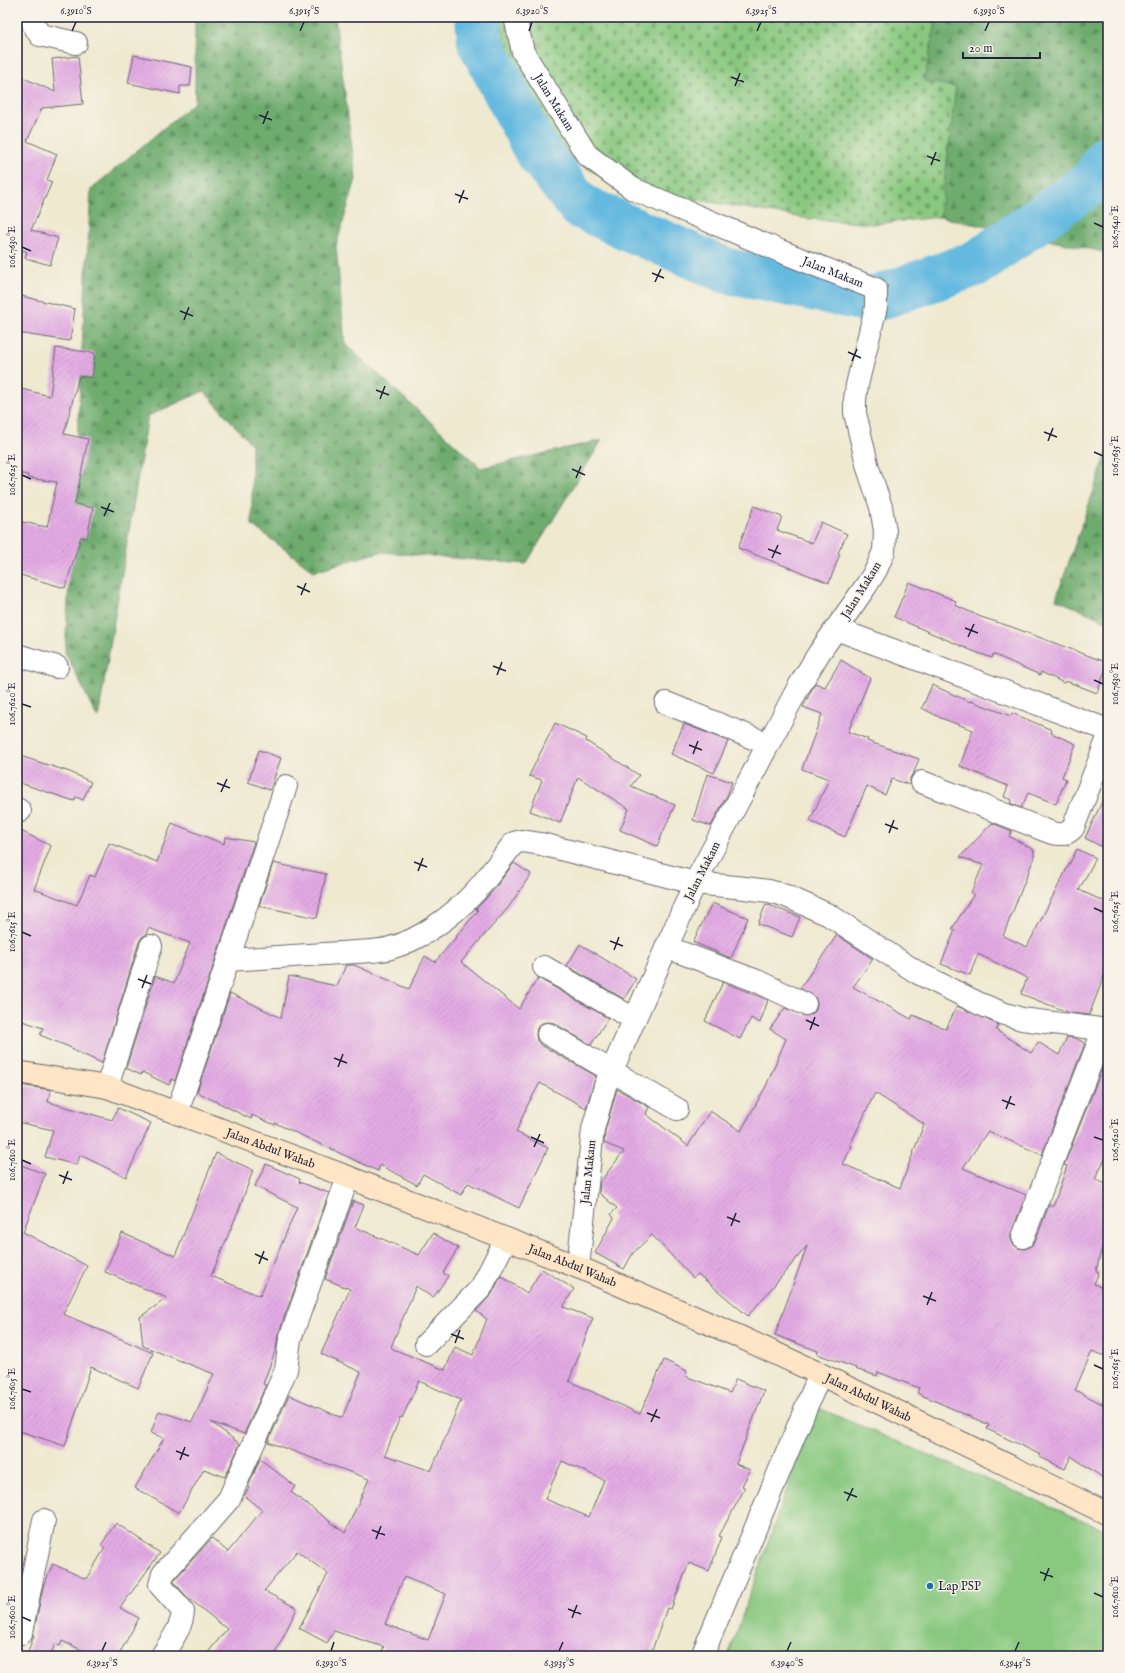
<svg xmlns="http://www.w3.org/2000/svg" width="1125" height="1673" viewBox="0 0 1125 1673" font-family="'IM FELL English',serif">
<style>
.grass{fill:#88c87f;stroke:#55755d}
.forest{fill:url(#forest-firs);stroke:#486754}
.cemetery{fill:url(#cemetery-stones);stroke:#55755d}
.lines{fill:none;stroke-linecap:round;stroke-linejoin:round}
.river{stroke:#63b9e0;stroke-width:46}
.building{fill:url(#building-hatch);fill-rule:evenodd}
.street-casing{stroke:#6a686f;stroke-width:24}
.secondary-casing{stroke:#6a686f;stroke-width:24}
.street{stroke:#fff;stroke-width:22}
.secondary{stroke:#fde5c5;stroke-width:22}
.ticks{fill:none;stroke:#22223b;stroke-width:1.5}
.poi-dot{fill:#1f6fb2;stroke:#f7f3e8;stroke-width:1.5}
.labels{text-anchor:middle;stroke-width:3;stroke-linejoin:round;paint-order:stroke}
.street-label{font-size:12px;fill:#22223b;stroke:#f7f3e8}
.poi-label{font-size:12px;fill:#22223b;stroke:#f7f3e8;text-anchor:start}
.neatline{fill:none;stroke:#22223b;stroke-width:1.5}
.ticks-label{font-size:10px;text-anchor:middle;fill:#22223b}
</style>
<defs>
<pattern id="forest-firs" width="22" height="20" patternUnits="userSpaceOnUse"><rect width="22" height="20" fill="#6eac6e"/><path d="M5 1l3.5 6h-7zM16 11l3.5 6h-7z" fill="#5a8c5c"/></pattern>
<pattern id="cemetery-stones" width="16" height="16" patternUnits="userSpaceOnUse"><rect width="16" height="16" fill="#88c87f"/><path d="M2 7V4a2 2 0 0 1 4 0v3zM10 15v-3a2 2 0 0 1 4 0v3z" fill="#6fa269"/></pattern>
<pattern id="building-hatch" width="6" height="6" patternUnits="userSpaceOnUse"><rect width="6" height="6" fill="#e3aae4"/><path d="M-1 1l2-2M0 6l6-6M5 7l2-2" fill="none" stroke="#c292c4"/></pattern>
</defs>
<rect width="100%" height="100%" fill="#f7f3e8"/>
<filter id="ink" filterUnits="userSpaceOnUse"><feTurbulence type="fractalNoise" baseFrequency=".025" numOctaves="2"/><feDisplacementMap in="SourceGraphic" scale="8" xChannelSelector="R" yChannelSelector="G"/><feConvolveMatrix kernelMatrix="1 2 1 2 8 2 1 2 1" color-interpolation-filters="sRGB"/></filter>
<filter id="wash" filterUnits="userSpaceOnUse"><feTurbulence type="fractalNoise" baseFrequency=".012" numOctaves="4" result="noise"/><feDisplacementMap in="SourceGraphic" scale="16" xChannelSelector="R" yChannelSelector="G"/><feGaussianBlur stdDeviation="0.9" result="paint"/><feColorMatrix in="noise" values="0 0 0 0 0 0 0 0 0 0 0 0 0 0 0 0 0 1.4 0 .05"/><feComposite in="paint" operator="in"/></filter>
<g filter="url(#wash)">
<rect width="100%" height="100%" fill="#efe9d0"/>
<path class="grass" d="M816,1407L1108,1531V1641L1101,1656H728Z"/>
<path class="forest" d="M195,17H335L356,179L336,246L345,344L481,468L602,440L526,564L380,552L314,571L252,525V445L204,391L148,416L98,719L65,652L91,189L195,102Z
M937,17H1108V253L940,217L956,88L924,81Z
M1108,449V622L1056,599Z"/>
<path class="cemetery" d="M500,17H937L924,81L956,87L940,217L873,224L810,219L627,188L578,164L527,111L511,69Z"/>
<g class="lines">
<path class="river" d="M478,17L480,42L536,150L580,206L633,230L727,271L872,300L977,263L1093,181L1108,157"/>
</g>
<g id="blocks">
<path class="building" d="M134,55L192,67L190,86H180V94L128,83Z
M78,56L83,104L42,108L27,141L57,154L47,180L52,182L31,230L58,238L50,265L25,258L27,252L23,250L17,263V75L55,92L52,59Z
M17,295L75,309L70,341L17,333Z
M56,348L95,353L92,378L79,376L64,434L88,439L75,504L93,508L87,538L81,537L65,588L17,574V521L47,527L57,482L28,478V475L17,473V388L50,396Z
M754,506L782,517L777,530L812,543L821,522L847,534L838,553L840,554L829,583L738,548Z
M909,582L956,601L955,605L981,617L1009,626L1108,663L1097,693L1066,681L1064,683L1041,672L1040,675L993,654L992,658L973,651L894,617Z
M841,660L870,678L848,732L868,739L867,741L919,759L914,772L910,778V785L892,779L885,795L867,786L845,837L810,821L829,779L802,769L822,714L803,707L815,683L825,687Z
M932,685L970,702L971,701L1011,716L1012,713L1052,730L1051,733L1076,744L1062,777L1066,779L1056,804L1028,793L1021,808L1010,803L1012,800L1004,797L1008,786L960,766L973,730L941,718L922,708Z
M555,723L587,738L586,741L639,775L631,786L675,805L657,846L620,830L629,809L578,777L560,823L530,811L542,780L529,776Z
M684,724L728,741L714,773L671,754Z
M259,750L281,758L270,790L248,782Z
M17,755L70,772L91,782L83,800L76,797L74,801L17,782Z
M707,774L732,782L728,793L711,826L693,820Z
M1108,789V850L1085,838Z
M172,823L224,844L225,837L254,842L175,1081L172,1079L169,1085L142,1072L141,1075L126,1068L155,976L174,983L190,943L148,928L146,935L142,937L139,942L102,1063L73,1050L74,1049L40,1035L43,1028L17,1019V829L51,846L34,889L77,905L90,875L95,877L109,843L157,862Z
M992,823L1012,831L1009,836L1034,850V858L1003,936L1027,947L1077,849L1096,858L1079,890L1108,903V966L1089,1015L1070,1013L1021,994L1027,978L978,954L970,975L941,964L955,930L952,929L974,894L971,893L983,865L960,857Z
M273,863L326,874L317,918L259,906Z
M514,863L531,874L508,908L461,962L519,1009L538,978L608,1018L591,1045L554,1023L548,1022L542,1023L537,1028L536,1034L537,1041L541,1045L596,1076L586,1108L540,1083L527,1106L516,1132L548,1148L519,1208L468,1183L461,1195L423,1174L417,1185L380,1165L378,1171L275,1123V1125L252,1115L251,1119L197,1092L230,993L281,1018L289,976L337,986L346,965H354L409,989L425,956L435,962L478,911L476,909L493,891Z
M712,903L748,918L731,958L693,942Z
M766,904L800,917L792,937L758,924Z
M837,935L873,959L853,987L911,1019L913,1015L946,1029L957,1006L999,1025L996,1030L1031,1053L1038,1042L1059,1055L1067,1037L1075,1038L1085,1043L1042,1155L988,1131L963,1168L1026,1195L1011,1233V1239L1013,1244L1018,1248L1025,1249L1031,1246L1035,1242L1049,1205L1053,1207L1067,1166L1064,1165L1108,1054V1153L1095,1179L1108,1185V1224L1096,1271L1099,1272L1094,1284L1108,1291V1357L1092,1351L1075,1390L1108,1407V1481L1071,1456L1065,1469L1040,1457L1041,1455L987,1429L989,1425L917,1393L919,1388L878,1372L877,1376L855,1369L856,1368L817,1354L818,1351L775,1335L807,1246L748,1316L698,1274L693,1278L652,1235L633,1253L624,1269L595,1253L614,1218L611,1214L617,1208L599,1193L600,1182L624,1151L604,1143L605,1131L617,1089L649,1107L646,1114L688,1146L710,1111L741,1131L766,1086L786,1039L770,1029L785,1008L806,1016L812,1014L816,1010L817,1003L815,997L800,988ZM875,1093L924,1124L900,1188L843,1164L852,1146L850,1145Z
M580,944L636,979L624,999L567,966Z
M723,982L768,1000L760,1023L751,1018L740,1039L705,1021Z
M20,1085L51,1090L48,1102L112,1120L118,1108L151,1123L126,1177L80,1155L77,1165L45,1157L53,1130L17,1122V1098Z
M216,1153L253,1170L240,1207L211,1276L260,1296L297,1207L255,1186L266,1164L300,1179L299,1182L329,1193L278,1335L276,1349L263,1384L266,1385L244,1434L211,1422L240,1444L225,1477L204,1469L179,1513L135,1488L164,1438L151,1433L159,1411L192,1422L214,1374L143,1346L140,1317L167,1298L105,1272L122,1233L175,1256Z
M21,1165L45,1174L23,1232L87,1266L63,1314L153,1353L138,1388L91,1367L65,1446L17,1430V1176Z
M353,1201L364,1205L355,1227L419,1255L433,1233L458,1248L443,1273L448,1276L433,1298L416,1286L391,1347L393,1349L445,1370L455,1347L473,1355L487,1319L476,1311L492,1294L501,1276L527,1293L542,1269L574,1289L563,1307L593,1318L569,1381L640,1414L664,1360L687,1371L685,1376L730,1393L736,1379L764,1391L736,1464L750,1470L742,1486L745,1488L719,1536L722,1537L709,1571L689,1563L671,1609L667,1608L650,1656H380L384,1647L334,1631L327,1643L299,1628L328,1574L297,1551L264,1591L297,1608L274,1656H205L227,1629L186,1596L174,1582V1580L212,1538L228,1552L262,1510L244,1496L249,1488L248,1487L260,1459L295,1486L291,1492L345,1533L369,1479L268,1442L289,1395L342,1418L361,1372L321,1354L350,1289L325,1279ZM419,1381L461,1400L431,1471L385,1455L400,1417L402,1418ZM562,1461L604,1480L589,1517L545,1499ZM404,1577L446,1594L428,1640L385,1624Z
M116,1523L160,1553L120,1608L139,1618L118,1656H95L62,1641L60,1646L55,1644L50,1656H26L34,1636H33L43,1587L53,1564L86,1579L105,1548L101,1545Z"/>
</g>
</g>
<g filter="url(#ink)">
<use href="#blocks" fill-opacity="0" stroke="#6a686f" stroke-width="1"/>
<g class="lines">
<defs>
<g id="street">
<path d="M32,17L33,24L40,35L76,43"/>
<path id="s1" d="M515,17L523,52L587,155L633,189L780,251L876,289V307L857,385L855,399V413L868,468L881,507L885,531L884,551L876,570L866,586L819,653L798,688L695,883L605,1086L593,1129L578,1267"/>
<path d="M836,629L1108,730"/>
<path d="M17,655L57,667"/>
<path d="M666,703L768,744"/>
<path d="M922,782L1052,833C1062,835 1066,835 1073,828L1108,738"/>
<path d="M17,809L20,811"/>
<path d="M666,947L757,981L805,1004"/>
<path d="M228,960L286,786"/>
<path d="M544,967L634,1019"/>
<path d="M548,1034L677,1109"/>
<path d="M107,1087L151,946"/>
<path d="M177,1113L228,960L372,951C378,950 385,950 390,948C419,941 452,916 472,895C487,880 500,860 514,843L522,841L541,844L695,883L745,888L769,891L786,896L829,915L918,973L980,1004L1005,1014L1022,1019L1108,1030"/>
<path d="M1023,1237L1104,1029"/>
<path d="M426,1344L481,1288L506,1239"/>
<path d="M21,1633L44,1520"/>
<path d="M162,1656C170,1642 182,1628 183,1611L160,1585L163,1574L229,1499L286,1370L290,1339L348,1177"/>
<path d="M702,1656L820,1374"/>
</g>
<g id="secondary">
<path id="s2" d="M17,1072L107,1087L348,1177L578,1267L738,1336L820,1374L1108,1514"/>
</g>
</defs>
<use href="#street" class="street-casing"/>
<use href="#secondary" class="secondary-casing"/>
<use href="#street" class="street"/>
<use href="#secondary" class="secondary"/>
</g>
</g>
<path class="ticks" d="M72,31L76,22M300,31L304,22M529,31L532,22M757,31L761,22M985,31L989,22M731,77L744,82M735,86L740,73M259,115L272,120M263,124L268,111M927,156L940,161M931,165L936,152M455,194L468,199M459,203L464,190M1094,223L1103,227M22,247L31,251M652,273L664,278M655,282L661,269M180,311L193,316M184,320L189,307M848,352L861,358M852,361L857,349M376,390L389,395M380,399L385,386M1044,432L1057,437M1048,441L1053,428M1094,452L1103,456M572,469L585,475M22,475L31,479M576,478L581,466M101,507L114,512M104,516L110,503M768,549L781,554M772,558L778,545M297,586L310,592M301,595L306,583M965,628L978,633M968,637L974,624M493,666L506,671M497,675L502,662M1094,680L1103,684M22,704L31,707M689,745L702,750M693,754L698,741M217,783L230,788M221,792L227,779M885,824L898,829M889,833L894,820M414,862L427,867M418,871L423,858M1094,908L1103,912M22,932L31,936M610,941L623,946M614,950L619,937M138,979L151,984M142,988L147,975M806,1020L819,1026M810,1030L815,1017M334,1058L347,1063M338,1067L343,1054M1002,1100L1015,1105M1006,1109L1011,1096M531,1137L544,1143M1094,1137L1103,1140M534,1147L540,1134M22,1160L31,1164M59,1175L72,1180M63,1184L68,1171M727,1217L740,1222M731,1226L736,1213M255,1254L268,1260M259,1264L264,1251M923,1296L936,1301M927,1305L932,1292M451,1334L464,1339M455,1343L460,1330M1094,1365L1103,1369M22,1389L31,1392M647,1413L660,1418M651,1422L657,1409M176,1451L189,1456M180,1460L185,1447M844,1492L857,1497M847,1501L853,1488M372,1530L385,1535M376,1539L381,1526M1040,1572L1053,1577M1044,1581L1049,1568M1094,1593L1103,1597M568,1609L581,1614M22,1617L31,1621M572,1618L577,1605M102,1651L106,1642M331,1651L334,1642M559,1651L563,1642M787,1651L791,1642M1015,1651L1019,1642"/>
<circle class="poi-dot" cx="930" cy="1586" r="4"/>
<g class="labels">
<g class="street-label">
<text dy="4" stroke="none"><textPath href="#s1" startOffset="95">Jalan Makam</textPath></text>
<text dy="4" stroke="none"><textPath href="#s1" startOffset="431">Jalan Makam</textPath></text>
<text transform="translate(861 590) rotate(-58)" y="4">Jalan Makam</text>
<text transform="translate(702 871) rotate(-63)" y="4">Jalan Makam</text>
<text dy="4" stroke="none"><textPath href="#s2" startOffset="266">Jalan Abdul Wahab</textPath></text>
<text transform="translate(588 1172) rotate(-84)" y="4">Jalan Makam</text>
<text dy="4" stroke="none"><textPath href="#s2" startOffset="590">Jalan Abdul Wahab</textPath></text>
<text dy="4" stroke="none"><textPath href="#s2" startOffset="914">Jalan Abdul Wahab</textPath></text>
</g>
<g class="poi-label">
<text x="938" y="1590">Lap PSP</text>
</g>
</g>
<rect width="1125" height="1673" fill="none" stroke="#f7f3e8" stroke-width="44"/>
<path d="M963 52v6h77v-6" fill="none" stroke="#22223b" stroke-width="2"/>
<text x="969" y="52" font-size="12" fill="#22223b" stroke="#f7f3e8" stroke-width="3" paint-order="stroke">20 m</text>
<rect x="22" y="22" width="1081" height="1629" class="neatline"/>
<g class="ticks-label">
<text x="76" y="14">6.3910°S</text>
<text x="304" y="14">6.3915°S</text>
<text x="532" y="14">6.3920°S</text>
<text x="761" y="14">6.3925°S</text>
<text x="989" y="14">6.3930°S</text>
<text transform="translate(1114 227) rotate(-90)" y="4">106.7640°E</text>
<text transform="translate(11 247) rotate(-90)" y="4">106.7630°E</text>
<text transform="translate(1114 456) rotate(-90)" y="4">106.7635°E</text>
<text transform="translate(11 475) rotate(-90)" y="4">106.7625°E</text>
<text transform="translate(1114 684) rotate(-90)" y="4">106.7630°E</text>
<text transform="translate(11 704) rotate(-90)" y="4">106.7620°E</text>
<text transform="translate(1114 912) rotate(-90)" y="4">106.7625°E</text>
<text transform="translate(11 932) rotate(-90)" y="4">106.7615°E</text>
<text transform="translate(1114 1140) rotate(-90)" y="4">106.7620°E</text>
<text transform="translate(11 1160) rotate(-90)" y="4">106.7610°E</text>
<text transform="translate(1114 1369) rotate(-90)" y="4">106.7615°E</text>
<text transform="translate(11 1389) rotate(-90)" y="4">106.7605°E</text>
<text transform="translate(1114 1597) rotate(-90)" y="4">106.7610°E</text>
<text transform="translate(11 1617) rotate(-90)" y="4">106.7600°E</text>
<text x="102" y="1666">6.3925°S</text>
<text x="331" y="1666">6.3930°S</text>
<text x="559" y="1666">6.3935°S</text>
<text x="787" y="1666">6.3940°S</text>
<text x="1015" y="1666">6.3945°S</text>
</g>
</svg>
